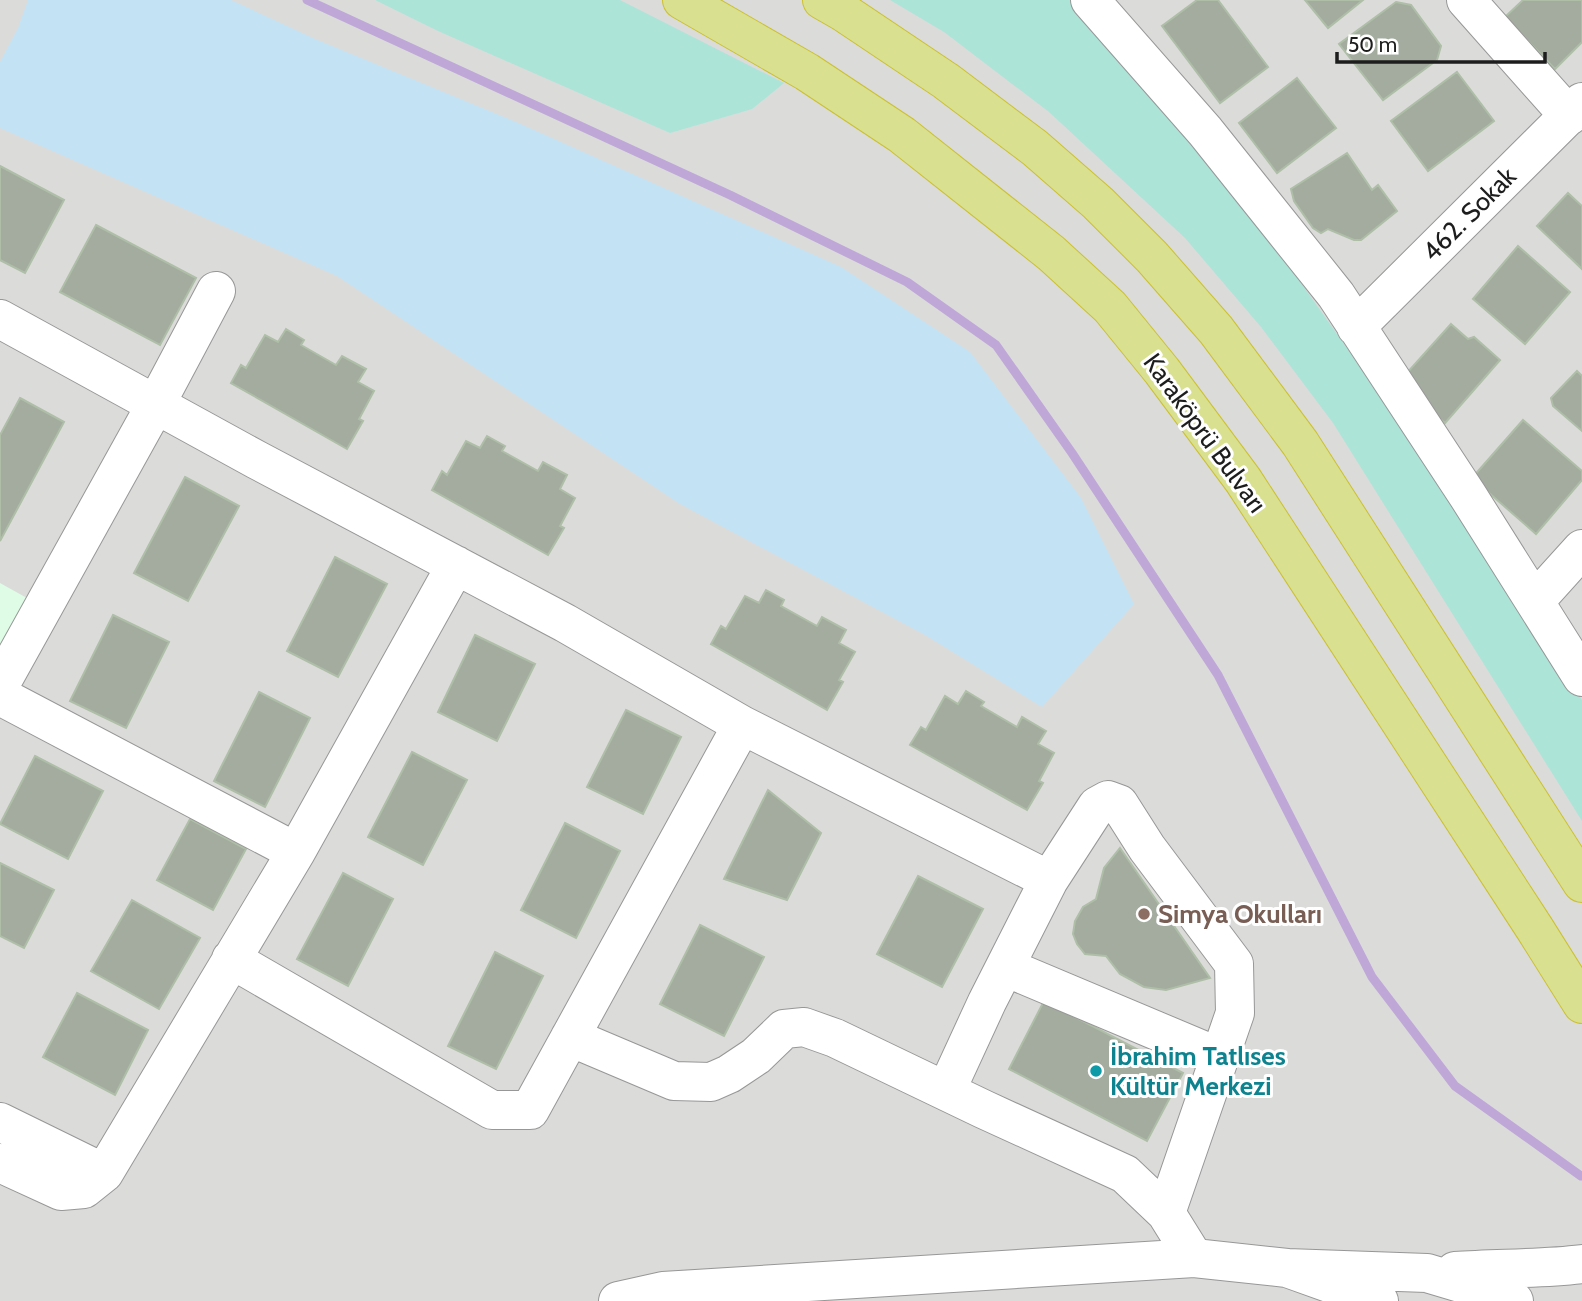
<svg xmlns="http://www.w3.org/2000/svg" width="1582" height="1301" viewBox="0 0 1582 1301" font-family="Cabin,sans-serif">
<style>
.residential{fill:#dbdbda}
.education{fill:#defce6}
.grass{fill:#ade4d8}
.park{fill:#c3e3f5}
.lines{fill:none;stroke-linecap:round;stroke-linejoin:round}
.stream{stroke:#bfa7d8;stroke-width:9}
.building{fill:#a3ac9f;stroke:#aebea7;stroke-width:2}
.minor-casing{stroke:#979797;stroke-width:40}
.highway-casing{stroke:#ccc030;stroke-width:40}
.minor{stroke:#fff;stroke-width:38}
.highway{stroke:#d9e090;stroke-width:38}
.education-dot{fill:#8d6e63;stroke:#fff;stroke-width:2.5}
.culture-dot{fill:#0f9aa8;stroke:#fff;stroke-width:2.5}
.labels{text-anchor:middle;stroke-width:6;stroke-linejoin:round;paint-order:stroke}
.street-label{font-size:26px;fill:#1d1d1d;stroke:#fff}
.education-label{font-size:26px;font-weight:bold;fill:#785e54;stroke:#fff;text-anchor:start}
.culture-label{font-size:26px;font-weight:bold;fill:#0d838f;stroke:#fff;text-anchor:start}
</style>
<rect width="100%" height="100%" fill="#e4ede4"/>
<path class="residential" d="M0,0H1582V1301H0Z"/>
<path class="education" d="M0,583L27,598L0,657Z"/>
<path class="grass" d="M375,0H620L784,83L752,109L670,133L438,31Z
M890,0H1075L1258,222L1349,351L1582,700V821L1333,423L1261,327L1185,238L1049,112L944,32Z"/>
<path class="park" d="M28,0H231L315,39L516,122L841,267L970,352L1081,498L1134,604L1042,707L925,635L680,504L337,276L0,128V62L18,28Z"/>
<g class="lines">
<path class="stream" d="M307,0L730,195L907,282L996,345L1072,453L1218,675L1372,977L1455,1086L1581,1176"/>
</g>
<path class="building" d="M1197,0H1218L1268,67L1220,103L1162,26Z
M1305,0H1363L1328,28Z
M1523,0H1582V42L1555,69L1505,17Z
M1396,2L1411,5L1441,46L1437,60L1383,100L1339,44Z
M1457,72L1494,121L1428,171L1391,121Z
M1297,78L1336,128L1277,173L1239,123Z
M1347,153L1372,190L1378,185L1397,211L1361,240H1354L1328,229L1321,233L1313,228L1294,201L1291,189Z
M0,166L64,200L25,273L0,260Z
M1568,193L1582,206V269L1537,226Z
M96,225L196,278L160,345L60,292Z
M1518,246L1570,292L1525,344L1473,299Z
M1451,324L1468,339L1474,337L1500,360L1445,423L1426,407L1405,375Z
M286,329L304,340L301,345L336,365L342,356L366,369L358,382L374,391L359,419L363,421L347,449L231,383L241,365L246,368L265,335L278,342Z
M1577,371L1582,376V431L1553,406L1551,398Z
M20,398L64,422L0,541V435Z
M1523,420L1582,471V480L1536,534L1472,478Z
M487,436L505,446L502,451L538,471L543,462L567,475L560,489L575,498L560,526L564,528L548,555L432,490L442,471L447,475L466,441L480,448Z
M185,477L239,506L188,601L134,573Z
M335,557L387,584L338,677L287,651Z
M766,590L784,600L781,606L817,626L822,617L846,630L839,643L855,652L839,680L843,682L827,710L711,644L721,626L726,629L745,596L759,603Z
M113,615L169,642L126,728L70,701Z
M475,635L535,664L497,741L438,712Z
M966,691L984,702L981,706L1017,727L1022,717L1046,731L1038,744L1054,753L1039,781L1043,783L1027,810L910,745L921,727L926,730L945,696L958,704Z
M259,692L310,718L265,807L214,781Z
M626,710L681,737L643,814L587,787Z
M412,752L467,780L423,865L368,837Z
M35,756L103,791L68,859L0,824Z
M768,790L821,833L787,900L724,879Z
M190,819L246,849L213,910L157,880Z
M565,823L620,851L576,938L521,910Z
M1120,848L1210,978L1166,990L1144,987L1120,974L1106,956L1085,954L1077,944L1073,934L1075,921L1083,907L1096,899L1104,868Z
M0,863L54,890L24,948L0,936Z
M343,873L393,899L348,986L297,959Z
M918,876L983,909L942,987L877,954Z
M132,900L200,938L159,1009L91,971Z
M700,925L764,957L724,1036L660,1004Z
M495,952L543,976L496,1069L448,1046Z
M77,993L148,1030L115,1095L43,1057Z
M1044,1001L1183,1073L1147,1141L1009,1069Z"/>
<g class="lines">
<defs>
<path id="minor" d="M1090,0L1205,131L1336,295L1468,496L1582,677
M1466,0L1569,116
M0,319L257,460L565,623L742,725L1049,880
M1356,327L1582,102
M1535,601L1582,549
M0,685L156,404L216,291
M0,696L296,852
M231,959L492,1110H530L742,725
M1005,967L1219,1057
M570,1037L674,1081L711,1082L729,1074L756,1056L784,1029L804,1027L835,1038L983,1109L1125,1174L1166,1213L1194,1258
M946,1091L987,1002L1049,880L1097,806L1108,800L1119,804L1147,848L1234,964L1235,1013L1166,1213
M0,1122L104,1173
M0,1163L61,1191L84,1189L104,1173L296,852L456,565
M1455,1271C1497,1268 1540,1269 1582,1264
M618,1301L663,1291L1194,1258L1287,1268
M1379,1301L1287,1268L1427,1273L1507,1297L1514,1301"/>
<path id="highway" d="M682,0L807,72L902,135L1051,253L1110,307L1162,371L1243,480L1535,929L1582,1004
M822,0L843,12L946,81L1035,148L1098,203L1152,257L1216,330L1300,443L1582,883"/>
</defs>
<use href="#minor" class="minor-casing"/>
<use href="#highway" class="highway-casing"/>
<use href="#minor" class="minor"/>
<use href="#highway" class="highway"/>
</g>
<circle class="education-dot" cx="1144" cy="914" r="7"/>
<circle class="culture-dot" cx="1096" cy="1071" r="7"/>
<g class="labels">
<g class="street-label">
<text transform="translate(1469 214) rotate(-45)" y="9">462. Sokak</text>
<text transform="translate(1205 433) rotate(54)" y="9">Karaköprü Bulvarı</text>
</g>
<g class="education-label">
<text x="1158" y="923">Simya Okulları</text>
</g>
<g class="culture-label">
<text x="1110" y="1065">İbrahim Tatlıses<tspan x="1110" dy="30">Kültür Merkezi</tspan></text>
</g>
</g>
<path d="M1337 52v10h208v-10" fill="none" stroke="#1d1d1d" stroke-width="3.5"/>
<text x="1348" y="52" font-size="21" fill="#1d1d1d" stroke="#ffffff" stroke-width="5" paint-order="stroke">50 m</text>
</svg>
